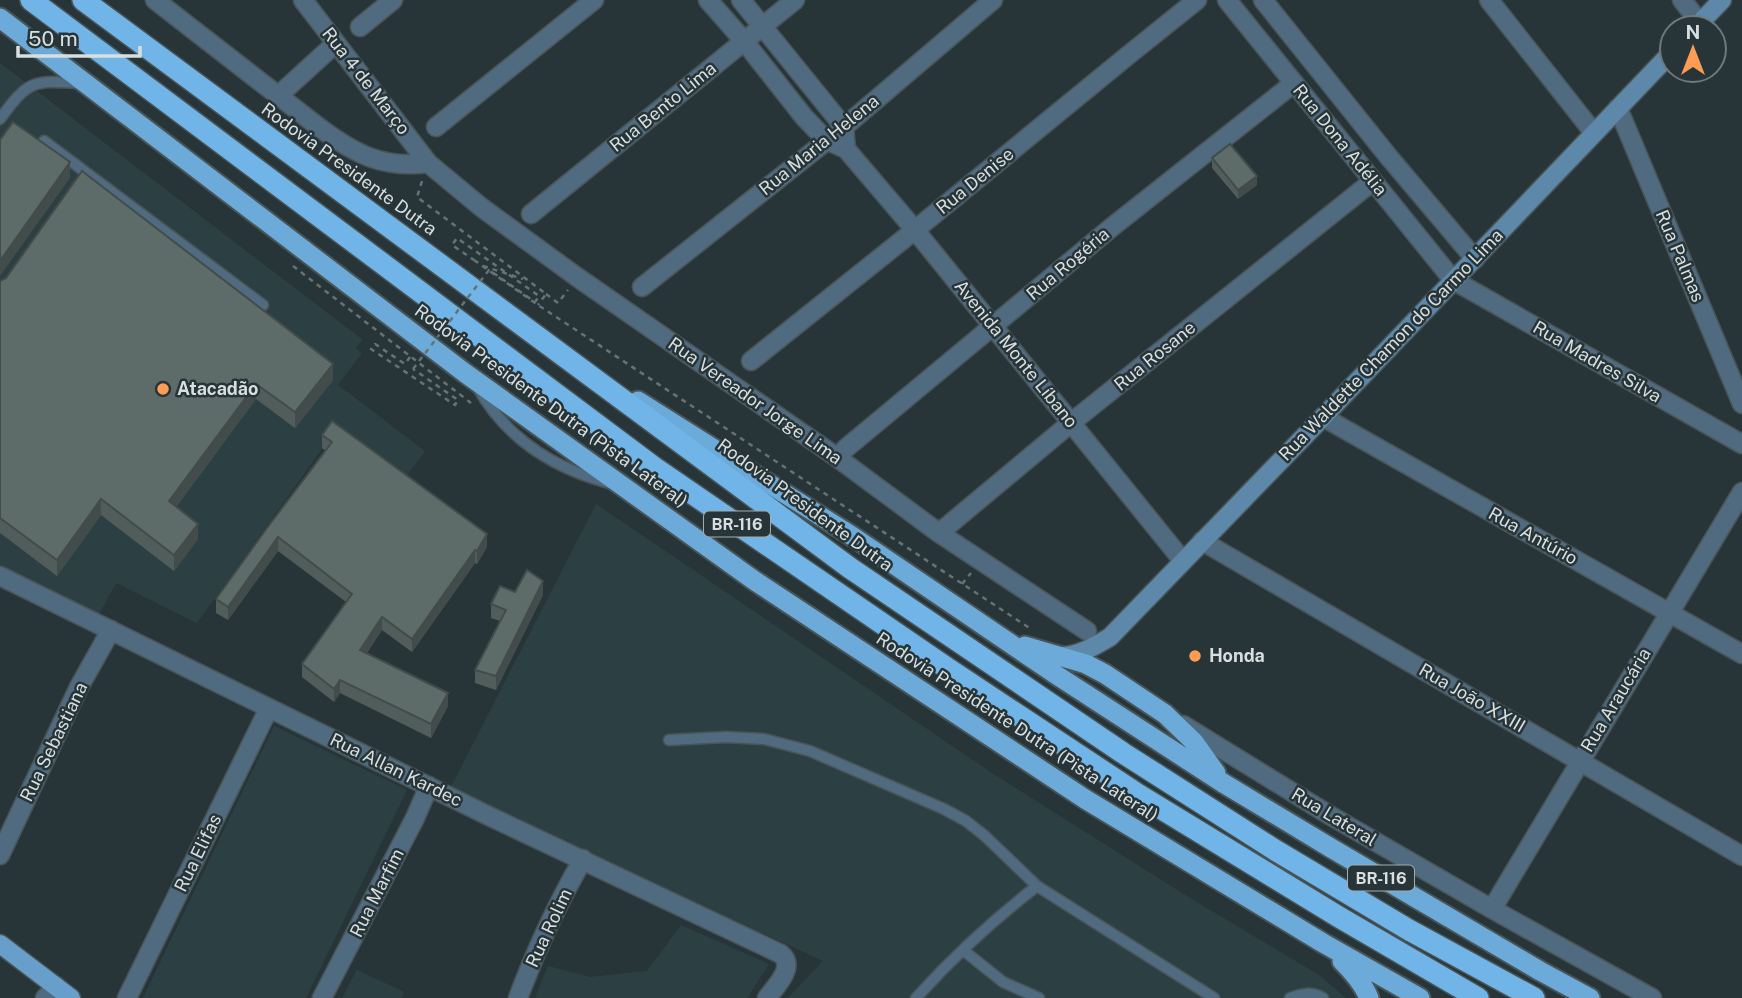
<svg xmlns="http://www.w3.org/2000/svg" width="1742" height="998" viewBox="0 0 1742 998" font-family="'Public Sans',sans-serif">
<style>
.built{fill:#2c4044}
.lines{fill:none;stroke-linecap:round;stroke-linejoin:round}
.service-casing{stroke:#485456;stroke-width:13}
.minor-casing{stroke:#485456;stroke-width:21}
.tertiary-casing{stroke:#485456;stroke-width:21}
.secondary-casing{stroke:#485456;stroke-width:21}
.primary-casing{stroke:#485456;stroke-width:21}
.trunk-casing{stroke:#485456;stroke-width:23}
.motorway-casing{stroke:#485456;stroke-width:24}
.path{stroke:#677274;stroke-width:2.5;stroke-dasharray:5 5;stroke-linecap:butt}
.service{stroke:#506a7f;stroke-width:10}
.minor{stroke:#506a7f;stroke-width:18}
.tertiary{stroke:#506a7f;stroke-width:18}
.secondary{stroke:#5e88a9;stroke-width:18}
.primary{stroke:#689fca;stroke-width:18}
.trunk{stroke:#6caad9;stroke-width:19}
.motorway{stroke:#71b4e8;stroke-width:21}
.path-bridge{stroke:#677274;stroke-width:2.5;stroke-dasharray:5 5;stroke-linecap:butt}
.wall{fill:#515d5a}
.shaded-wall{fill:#424c4a}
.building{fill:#5e6c69;stroke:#424c4a;stroke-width:2}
.poi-dot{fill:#fd9d55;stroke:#283538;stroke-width:2.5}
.labels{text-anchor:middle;stroke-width:5;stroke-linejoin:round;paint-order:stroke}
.shield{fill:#283538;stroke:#a2acae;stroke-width:2}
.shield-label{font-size:16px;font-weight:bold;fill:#d7dfe0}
.street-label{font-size:18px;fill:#d7dfe0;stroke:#283538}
.poi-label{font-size:18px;font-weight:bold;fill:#d7dfe0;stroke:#283538;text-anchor:start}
</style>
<rect width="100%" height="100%" fill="#283538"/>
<path class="built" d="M0,63L363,340L355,348L362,353L338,385L425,451L400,485L332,435L197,623L116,583L98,616L0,570Z
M596,504L992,773L1190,898L1319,975L1346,998H788L823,961L450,789Z
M274,726L407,790L306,998H143Z
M681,925L769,964L747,998H535L548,966L590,977L647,971Z
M357,970L404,992L401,998H342Z"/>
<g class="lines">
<defs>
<path id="service" d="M0,119C28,81 32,80 78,83
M44,141L263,305
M478,388C507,439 553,468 609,483
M669,740L726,737L764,739L810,751L944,809L966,821L985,836L1037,886
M963,950L1003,982L1039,998
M916,998C953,957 993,920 1037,886L1214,998
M1290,998C1301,994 1311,991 1323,998"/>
<path id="minor" d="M155,0L320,128C355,154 383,169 428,163
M303,0L428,163L481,207L577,277L835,456L939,533L1087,631
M1227,0L1453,280L1742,444
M1263,0L1388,156L1475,259
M1489,0L1594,133
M1682,0L1700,23
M360,27L393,0
M279,95L336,43
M1618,108L1742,404
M436,127L594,0
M531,214L795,0
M642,287L844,127L993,0
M751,361L915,230L1126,57L1197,0
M1323,417L1742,654
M845,449L1112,227L1294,83
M939,533L1072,422L1373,181
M0,576L491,817L781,954C796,967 776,986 767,998
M1183,725L1331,816L1492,909L1652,998
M0,855L79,687L111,630
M1492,909L1742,492
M127,998L269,708
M322,998L415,818L429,786
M518,998C536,950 557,904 583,859"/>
<path id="tertiary" d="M708,0L744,41L804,117L826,140L846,149L915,230L1183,561
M741,0L844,127L846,149
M1202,541L1742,856
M45,998L56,986"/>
<path id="secondary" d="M1695,28L1722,0
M1063,656C1080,655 1095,646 1110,637L1323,417L1672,52"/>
<path id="primary" d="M0,944L71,998"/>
<path id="trunk" d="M0,18L465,373L755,581L1085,799L1323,943L1420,998
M638,401L852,536L1058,676L1223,783L1331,848L1540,971L1590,998
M1025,646L1086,664L1105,674L1165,714L1194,742L1216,773
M1342,961C1353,972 1363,983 1369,998"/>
<path id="motorway" d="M31,0L655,468L947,668L1139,795L1339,917L1478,998
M83,0L850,568L1123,753L1275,850L1409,930L1534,998"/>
</defs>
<use href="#service" class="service-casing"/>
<use href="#minor" class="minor-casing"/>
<use href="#tertiary" class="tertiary-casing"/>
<use href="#secondary" class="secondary-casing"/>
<use href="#primary" class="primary-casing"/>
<use href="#trunk" class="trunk-casing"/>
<use href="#motorway" class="motorway-casing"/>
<path class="path" d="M422,181L417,197L546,294L538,305
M474,260L538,305L1031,629
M293,266L471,403
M483,266L523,279
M546,294L558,303L568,290
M410,357L405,364L375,344L371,349L455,405L458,400L413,369
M962,584L971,573"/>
<use href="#service" class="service"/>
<use href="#minor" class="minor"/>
<use href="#tertiary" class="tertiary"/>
<use href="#secondary" class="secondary"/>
<use href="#primary" class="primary"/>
<use href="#trunk" class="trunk"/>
<use href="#motorway" class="motorway"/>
<path class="path-bridge" d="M413,369L489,270L535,302L539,296L457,238L452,245L474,260"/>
</g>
<path class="wall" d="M1212,158L1257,185L1238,199L1212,168Z
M0,281L333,380L295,428L256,399L176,507L198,539L174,571L101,515L57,576L0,533Z
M322,435L487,547L477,564L475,563L412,652L382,630L367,653L448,706L431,738L340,693L334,702L302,677V664L346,602L278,551L228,620L216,613V599L326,451L322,448Z
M515,592L543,595L496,690L475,683V670L500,621L491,618V604Z"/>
<path class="shaded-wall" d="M70,162V178L0,276V261Z
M1257,176V185L1238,199V190Z
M333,364V380L295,428V412Z
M256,384V399L169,516V501Z
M101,499V515L57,576V560Z
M198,524V539L174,571V555Z
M487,534V547L477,564V551Z
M278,537V551L228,620V607Z
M475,550V563L412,652V639Z
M543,581V595L496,690V676Z
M382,617V630L360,663V650Z
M340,680V693L334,702V689Z
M448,693V706L431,738V724Z"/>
<path class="building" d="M13,122L70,162L0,261V140Z
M1230,144L1257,176L1238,190L1212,158Z
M82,171L333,364L295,412L256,384L169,501L198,524L174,555L101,499L57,560L0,518V281L6,278Z
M332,421L487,534L477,551L475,550L412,639L382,617L360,650L448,693L431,724L340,680L334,689L302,664L352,594L278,537L228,607L216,599L267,528L332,442L322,435Z
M527,570L543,581L496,676L475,670L506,610L491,604L500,586L515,592Z"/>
<g class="poi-dot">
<circle cx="163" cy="389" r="7"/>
<circle cx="1195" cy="656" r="7"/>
</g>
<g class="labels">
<g class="shield">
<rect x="704" y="511.5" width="66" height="25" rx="5"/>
<rect x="1348" y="865.5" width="66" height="25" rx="5"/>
</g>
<g class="shield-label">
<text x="737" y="530">BR-116</text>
<text x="1381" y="884">BR-116</text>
</g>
<g class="street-label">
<text transform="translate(366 81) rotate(52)" y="6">Rua 4 de Março</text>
<text transform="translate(663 107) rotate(-39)" y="6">Rua Bento Lima</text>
<text transform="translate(1340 140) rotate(51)" y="6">Rua Dona Adélia</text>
<text transform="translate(819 145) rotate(-39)" y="6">Rua Maria Helena</text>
<text transform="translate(349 169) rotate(36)" y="6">Rodovia Presidente Dutra</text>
<text transform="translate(975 181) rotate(-39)" y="6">Rua Denise</text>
<text transform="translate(1680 256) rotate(67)" y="6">Rua Palmas</text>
<text transform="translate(1068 264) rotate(-40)" y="6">Rua Rogéria</text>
<text transform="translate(1391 345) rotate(-46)" y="6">Rua Waldette Chamon do Carmo Lima</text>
<text transform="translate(1016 354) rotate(51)" y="6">Avenida Monte Líbano</text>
<text transform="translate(1155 356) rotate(-39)" y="6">Rua Rosane</text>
<text transform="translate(1597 362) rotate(30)" y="6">Rua Madres Silva</text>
<text transform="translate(755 401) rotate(35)" y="6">Rua Vereador Jorge Lima</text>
<text transform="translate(551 406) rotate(36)" y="6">Rodovia Presidente Dutra (Pista Lateral)</text>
<text transform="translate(805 505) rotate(36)" y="6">Rodovia Presidente Dutra</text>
<text transform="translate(1533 536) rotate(29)" y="6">Rua Antúrio</text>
<text transform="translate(1472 698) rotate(30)" y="6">Rua João XXIII</text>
<text transform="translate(1616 700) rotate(-59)" y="6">Rua Araucária</text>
<text transform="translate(1017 727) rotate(33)" y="6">Rodovia Presidente Dutra (Pista Lateral)</text>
<text transform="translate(54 742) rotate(-64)" y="6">Rua Sebastiana</text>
<text transform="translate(396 770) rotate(26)" y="6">Rua Allan Kardec</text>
<text transform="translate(1334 817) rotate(31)" y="6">Rua Lateral</text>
<text transform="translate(198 853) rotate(-64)" y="6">Rua Elifas</text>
<text transform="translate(377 893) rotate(-63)" y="6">Rua Marfim</text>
<text transform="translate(549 928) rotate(-65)" y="6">Rua Rolim</text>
</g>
<g class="poi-label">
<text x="177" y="395">Atacadão</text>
<text x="1209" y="662">Honda</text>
</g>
</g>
<g transform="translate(1693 49)"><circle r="33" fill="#283538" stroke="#6e797b" stroke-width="2"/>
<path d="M0-5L12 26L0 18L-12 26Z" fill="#fd9d55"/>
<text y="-10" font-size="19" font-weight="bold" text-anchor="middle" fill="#d7dfe0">N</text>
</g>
<path d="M18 46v10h122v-10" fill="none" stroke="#d7dfe0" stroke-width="3.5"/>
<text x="28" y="46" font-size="21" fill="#d7dfe0" stroke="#283538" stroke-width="5" paint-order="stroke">50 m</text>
</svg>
